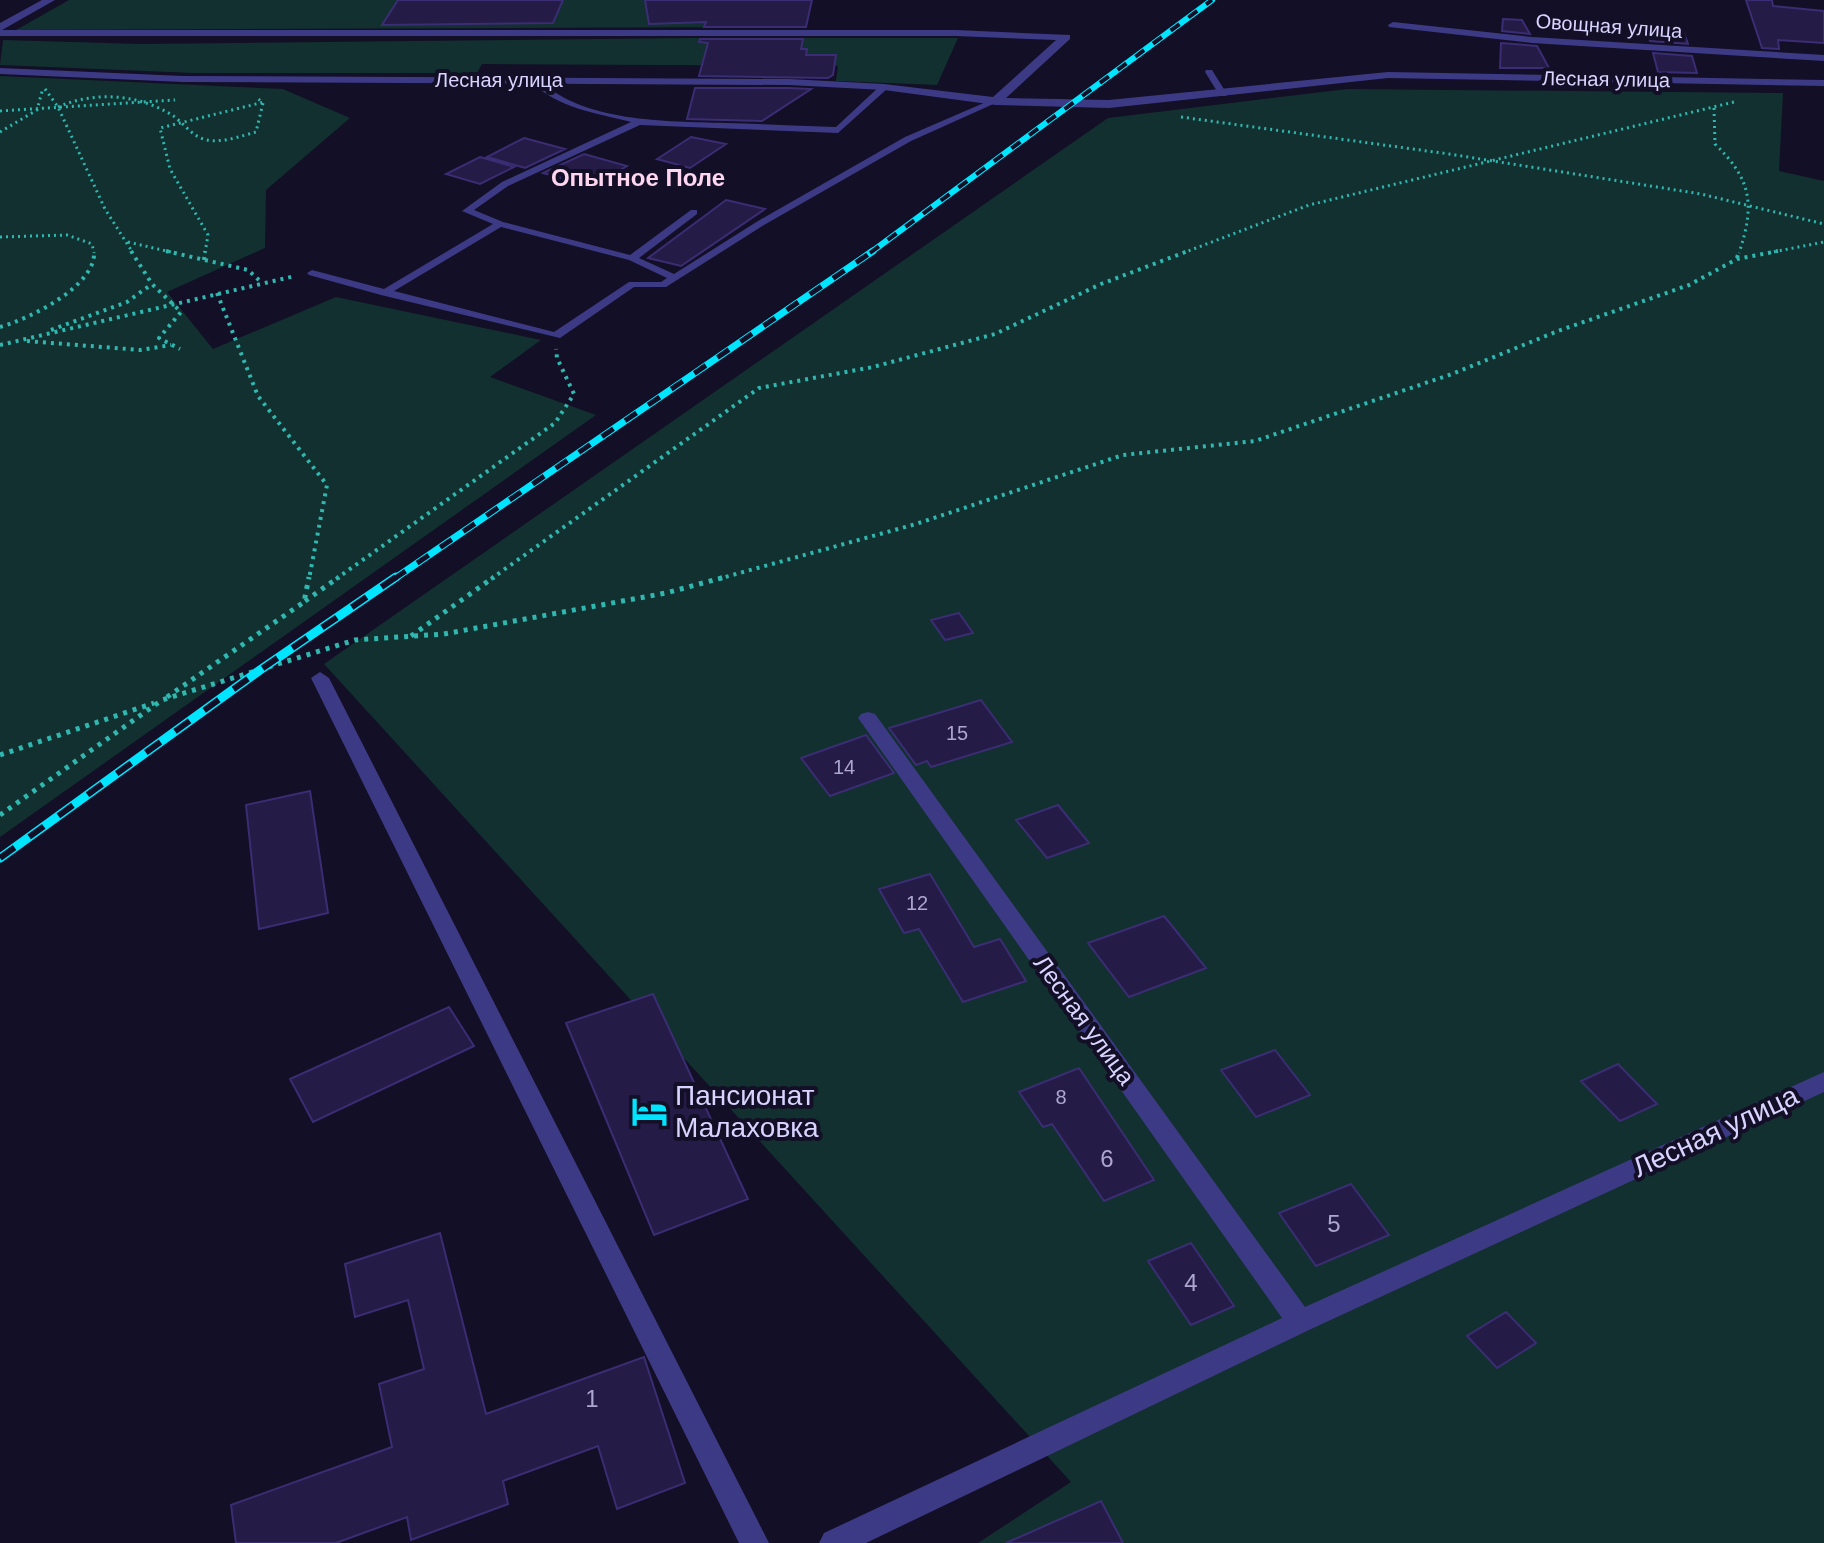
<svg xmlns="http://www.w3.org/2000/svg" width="1824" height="1543" viewBox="0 0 1824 1543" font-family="Helvetica,sans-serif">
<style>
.green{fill:#12302f}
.building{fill:#241b47;stroke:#3b2d73;stroke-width:2}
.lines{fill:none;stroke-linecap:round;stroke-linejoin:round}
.path-far2{stroke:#2fb8b0;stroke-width:3;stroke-dasharray:2 4;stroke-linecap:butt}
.path-far1{stroke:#2fb8b0;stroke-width:4;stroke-dasharray:3 5;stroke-linecap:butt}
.path{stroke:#2fb8b0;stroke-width:5;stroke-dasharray:4 6;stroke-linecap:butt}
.lane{fill:#3d3a85;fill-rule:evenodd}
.street{fill:#3d3a85;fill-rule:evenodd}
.rail-far2-casing{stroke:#00e5ff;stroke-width:6}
.rail-far1-casing{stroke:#00e5ff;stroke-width:7}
.rail-casing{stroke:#00e5ff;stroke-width:9}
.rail-far2{stroke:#130f26;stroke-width:4;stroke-dasharray:11;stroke-linecap:butt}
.rail-far1{stroke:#130f26;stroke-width:5;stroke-dasharray:14;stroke-linecap:butt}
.rail{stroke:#130f26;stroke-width:6;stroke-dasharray:18;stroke-linecap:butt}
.labels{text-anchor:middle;stroke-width:8;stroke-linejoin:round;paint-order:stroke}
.far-street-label{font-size:20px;fill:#d9d4ff;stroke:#130f26}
.number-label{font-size:20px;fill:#aca6d1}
.far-quarter-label{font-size:24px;font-weight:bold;fill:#ffd6f0;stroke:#130f26}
.street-label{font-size:24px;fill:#d9d4ff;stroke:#130f26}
.near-number-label{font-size:24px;fill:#aca6d1}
.near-poi-label{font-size:28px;fill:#d9d4ff;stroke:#130f26;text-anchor:start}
.near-street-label{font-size:28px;fill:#d9d4ff;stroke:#130f26}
</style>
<rect width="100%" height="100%" fill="#130f26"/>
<path class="green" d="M69,0H787L788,27L16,30Z
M692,38H958L937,85L836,81L838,66L482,64L477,73H194L0,65L3,40L141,44Z
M0,76L283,89L350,118L266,190L265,248L167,292L213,349L336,297L541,340L490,377L596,415L0,837Z
M1347,89L1783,93L1779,171L1824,181V1543H978L1071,1482L324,664L1108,118Z"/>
<path class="building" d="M398,0H563L553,23L382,25Z
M645,0H812L806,27H704L706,22L649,24Z
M1746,0H1772L1773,6L1824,11V43L1778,40L1779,49L1762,48Z
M1503,19L1522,20L1530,34L1502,31Z
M1645,25L1682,28L1688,44L1650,41Z
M700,39H803L801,49H807L806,55H836L833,75L828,78L699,76L708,43L699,42Z
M1501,43L1537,46L1549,68H1500Z
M1653,53L1692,56L1697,73L1658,72Z
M695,88H789L811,89L762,121L687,119Z
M691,137L726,144L690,168L657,159Z
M524,138L565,149L525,168L487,157Z
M584,154L627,166L592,187L543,173Z
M480,157L514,167L480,184L446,174Z
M726,200L765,209L681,266L648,258Z
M959,613L973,633L945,640L931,620Z
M981,700L1012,742L931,767L927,761L916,765L889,728Z
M866,735L894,773L830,796L801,758Z
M310,791L328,913L259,929L246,805Z
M1058,805L1089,843L1047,858L1016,820Z
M930,874L974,947L1000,939L1026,981L963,1002L919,929L904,933L879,889Z
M1164,916L1206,968L1129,997L1088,943Z
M653,994L748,1199L654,1235L566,1023Z
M449,1007L474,1046L313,1122L290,1079Z
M1275,1050L1310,1095L1256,1117L1221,1070Z
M1618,1064L1657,1104L1620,1121L1581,1081Z
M1079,1068L1154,1180L1104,1201L1052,1124L1043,1127L1019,1092Z
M1351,1184L1389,1235L1316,1266L1279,1213Z
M440,1233L486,1414L644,1357L685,1483L617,1509L598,1446L503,1481L508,1504L411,1540L407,1517L336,1543H236L231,1505L392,1447L379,1384L424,1369L408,1300L355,1317L345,1264Z
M1191,1243L1234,1306L1191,1325L1148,1261Z
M1506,1312L1536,1343L1497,1368L1467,1336Z
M1101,1501L1123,1543H1006Z"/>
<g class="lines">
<path class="path-far2" d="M1100,85L1214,0
M45,89L58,107L105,209L133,253
M58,107C94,91 138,94 172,115C184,123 192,137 207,140C223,143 241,136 256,132L263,103L256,97
M1714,108L1715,144C1752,180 1755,205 1739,253
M0,111L175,100
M1181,117L1449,154L1701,194L1824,224
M0,132L37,110L43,88
M0,237L67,235L92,244L94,253
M128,242L175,253
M205,253L208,235L170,169L160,128L264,102
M1183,253L1309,205L1734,102
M1768,253L1824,242"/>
<path class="path-far1" d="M131,251L152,284L181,312L159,338L180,349
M166,251L248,270L260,281
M1737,258L1739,251
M204,260L205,251
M217,293L258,396L327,485L309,579
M0,327C29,319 97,286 94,251
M51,330L127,302L152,284
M27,341L140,350L171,345
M0,345L295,276
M336,579L555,423L574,394L557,358L556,349
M491,579L759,388L873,367L995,334L1101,284L1188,251
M718,579L916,524L1123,455L1255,441L1452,374L1558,331L1689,285L1737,259L1778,251"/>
<path class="path" d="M305,601L339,577
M411,636L494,577
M167,697L304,602L309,577
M0,755L154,703
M0,815L162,700L355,640L444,634L666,593L725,577"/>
<path class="lane" d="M1206,70H1212L1227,94L1226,96H1220L1205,72Z
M531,78H537C582,123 666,121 725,123C762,124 799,126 836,127L881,85H887V89L838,133L640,125L508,186L474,210L503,222L630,255L691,210H697V214L639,258L674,274L758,221L905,137L993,99L1000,101L911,141L764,225L666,287H634L560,338L381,295L309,275L307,273L312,270L384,289L493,224L462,211L502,182L631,122C596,113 558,108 531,82ZM501,227L629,260L667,278L661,282H629L554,332L394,291Z"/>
<path class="street" d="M42,0H55L2,30H956L1070,35V39L1006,98L1109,100L1388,72L1824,80V86L1388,78L1109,108L996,105L884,90L789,85L183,82L0,74V68L183,76L789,79L884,84L993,97L1056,40L956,36H0V23Z
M1393,22L1532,37L1824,55V61L1532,43L1389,27L1388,25Z
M320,672L329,678L769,1543H739L311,678Z
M868,712L875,714L1305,1307L1824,1072V1092L1309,1330L866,1543H819L824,1533L1282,1318L861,722L858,718L861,714Z"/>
<defs>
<path id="rail-far2" d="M870,253L1212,0"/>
<path id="rail-far1" d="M394,579L873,251"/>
<path id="rail" d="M0,858L260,670L396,577"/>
</defs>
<use href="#rail-far2" class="rail-far2-casing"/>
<use href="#rail-far1" class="rail-far1-casing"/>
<use href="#rail" class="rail-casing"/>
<use href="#rail-far2" class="rail-far2"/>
<use href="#rail-far1" class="rail-far1"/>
<use href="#rail" class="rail"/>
</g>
<defs>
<symbol id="hotel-bare" viewBox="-9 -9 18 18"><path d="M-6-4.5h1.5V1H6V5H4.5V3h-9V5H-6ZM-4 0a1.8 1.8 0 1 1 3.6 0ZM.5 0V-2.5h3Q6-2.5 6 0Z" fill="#00e5ff" stroke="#130f26" stroke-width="2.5" paint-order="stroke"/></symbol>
</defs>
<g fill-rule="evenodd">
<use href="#hotel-bare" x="624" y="1086" width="51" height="51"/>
</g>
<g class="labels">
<g class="far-street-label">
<text transform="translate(1609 26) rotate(4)" y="7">Овощная улица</text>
<text transform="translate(1606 79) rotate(1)" y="7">Лесная улица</text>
<text x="499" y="87">Лесная улица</text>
</g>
<g class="number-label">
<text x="957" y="740">15</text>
<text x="844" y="774">14</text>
<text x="917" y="910">12</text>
<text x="1061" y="1104">8</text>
</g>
<g class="far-quarter-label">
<text x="638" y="186">Опытное Поле</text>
</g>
<g class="street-label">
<text transform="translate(1084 1020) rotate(54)" y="8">Лесная улица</text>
</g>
<g class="near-number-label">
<text x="1107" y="1167">6</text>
<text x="1334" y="1232">5</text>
<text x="1191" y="1291">4</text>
<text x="592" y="1407">1</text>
</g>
<g class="near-poi-label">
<text x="675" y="1105">Пансионат<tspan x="675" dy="32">Малаховка</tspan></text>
</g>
<g class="near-street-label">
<text transform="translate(1715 1131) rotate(-25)" y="10">Лесная улица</text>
</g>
</g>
</svg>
